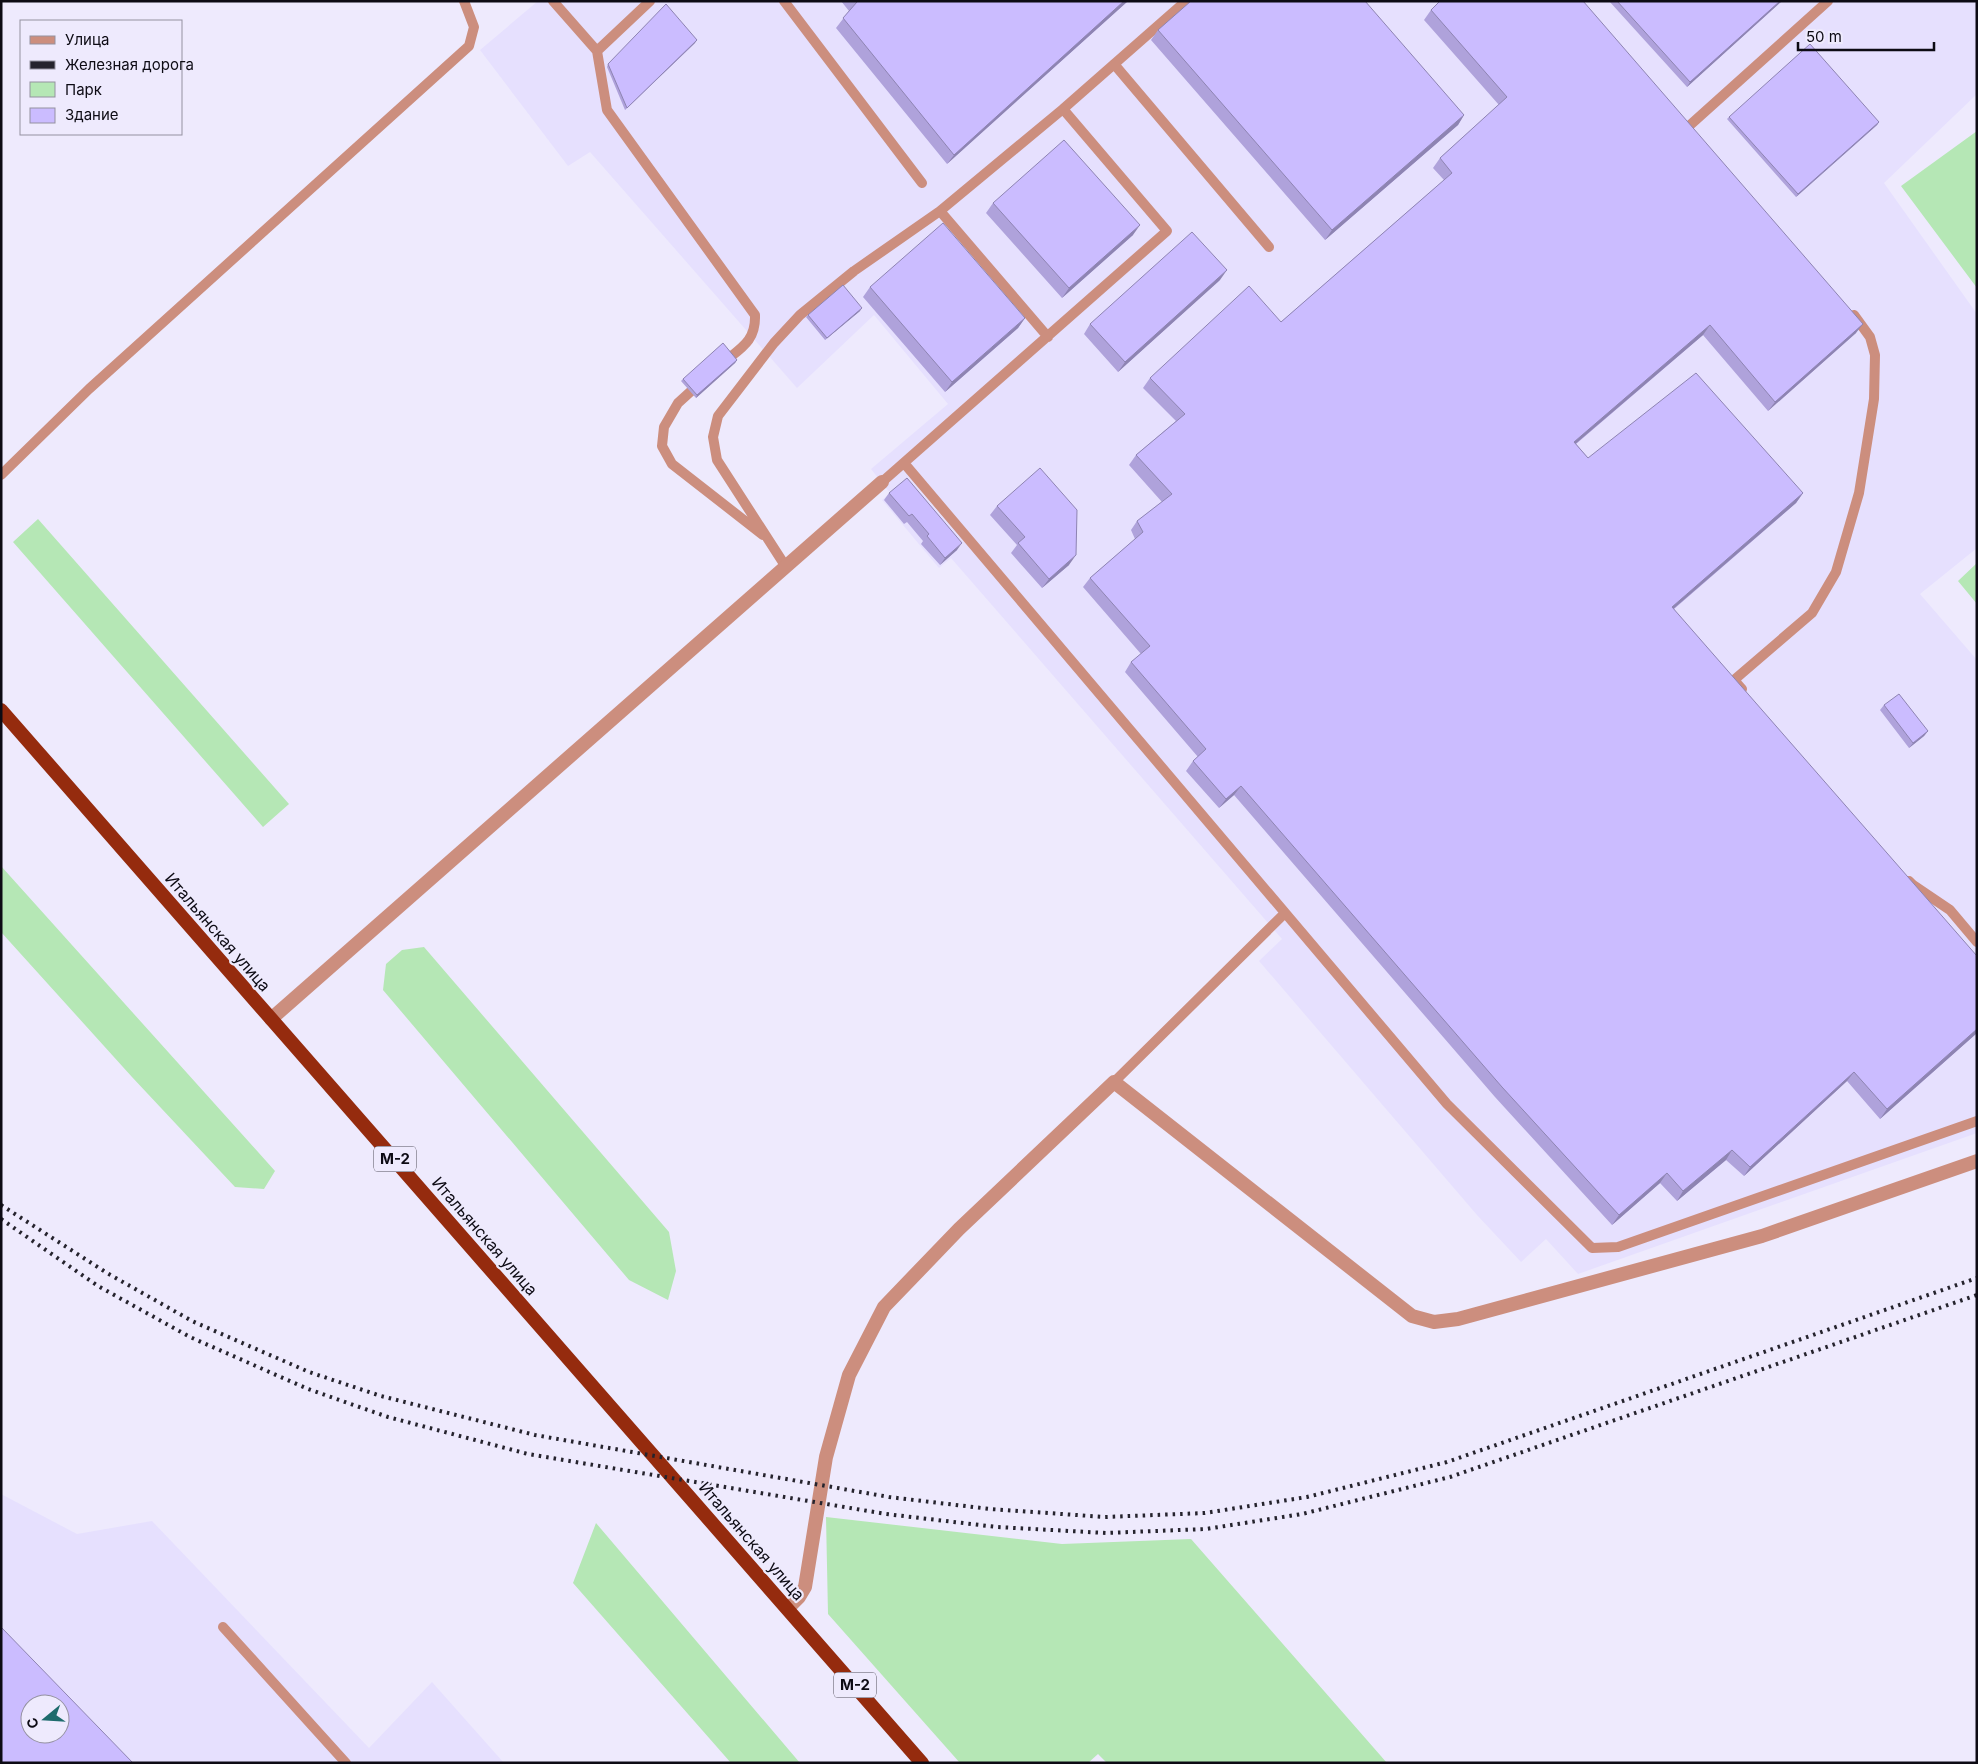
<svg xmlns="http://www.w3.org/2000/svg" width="1978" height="1764" viewBox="0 0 1978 1764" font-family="Inter,sans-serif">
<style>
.built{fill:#e6e0fe;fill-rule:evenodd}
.green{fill:#b5e7b5}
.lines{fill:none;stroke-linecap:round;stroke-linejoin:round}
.service{stroke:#cc8e7e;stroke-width:10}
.minor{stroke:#cc8e7e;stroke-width:14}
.trunk{stroke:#952b0e;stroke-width:14}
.rail{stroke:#25232d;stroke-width:4;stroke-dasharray:2.5 5;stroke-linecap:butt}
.wall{fill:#afa2db}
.shaded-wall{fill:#8e84b2}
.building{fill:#cbbcff;stroke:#8e84b2;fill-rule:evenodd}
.labels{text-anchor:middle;stroke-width:4.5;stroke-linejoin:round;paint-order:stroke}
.shield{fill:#eeeafd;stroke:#504e5a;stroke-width:1}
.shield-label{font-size:15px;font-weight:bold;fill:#0d0b14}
.street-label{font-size:16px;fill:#0d0b14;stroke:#eeeafd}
</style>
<rect width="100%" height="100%" fill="#eeeafd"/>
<path class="built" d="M538,1H1977V94L1884,183L1977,314V548L1920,594L1977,660V1133L1578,1274L1546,1239L1521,1262L1477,1215L1259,961L1282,939L951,558L939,568L882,500L890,493L871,469L948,404L874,315L797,388L590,152L568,166L480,50Z
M1,1494L77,1534L152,1521L369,1748L432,1682L504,1763H1ZM30,1704H60V1734H30Z"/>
<path class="green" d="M1977,131V288L1901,186Z
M38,519L289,804L263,827L13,542Z
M1977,563V604L1958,581Z
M1,866L275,1171L264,1189L235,1187L132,1077L1,932Z
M424,947L669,1232L676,1271L668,1300L629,1280L383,990L386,964L402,950Z
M826,1517L1062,1544L1191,1539L1387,1763H1107L1098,1754L1088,1763H960L828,1614Z
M596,1523L800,1763H731L573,1583Z"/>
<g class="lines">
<path class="service" d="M553,1L597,51L607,110L755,315C756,341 741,348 724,362
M784,1L922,183
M597,51L650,1
M1114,64L1269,247
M1689,126L1828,1
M940,211L1048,337
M700,383L678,403L664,427L662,446L672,464L763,535
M904,463L1447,1104L1592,1248L1618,1247L1977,1121
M1,475L89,389L469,46L474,27L464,1
M882,482L1167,231L1063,109L1186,1
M786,567L717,460L713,437L718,416L774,343L800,315L854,271L940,211L1063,109
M1742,689L1734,680L1812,613L1836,572L1859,493L1874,399L1875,355L1870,337L1854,315
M1909,881L1913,885L1950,910L1977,942
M1114,1082L1284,914
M223,1627L346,1763"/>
<path class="minor" d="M271,1019L882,482
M788,1608L799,1597L805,1587L826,1457L849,1375L884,1307L959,1229L1114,1082L1412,1316L1434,1322L1458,1319L1762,1236L1977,1161"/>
<path class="trunk" d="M1,710L922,1763"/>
<path class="rail" d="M1,1205L107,1273L192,1321L309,1372L381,1396L535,1435L889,1497L990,1509L1105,1517L1205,1513L1307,1497L1447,1462L1977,1278
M1,1219L98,1286L190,1337L308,1389L388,1417L528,1454L886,1514L997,1527L1106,1533L1206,1529L1302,1514L1450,1477L1977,1295"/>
</g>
<path class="wall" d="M841,1H1128L947,164L836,28L849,11Z
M1609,1H1782L1687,87Z
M1431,10L1856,333L1768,411L1703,335L1576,444L1588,458L1803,493L1796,503L1674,609L1977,1033L1880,1119L1847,1081L1744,1176L1726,1160L1677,1201L1660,1183L1612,1225L1495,1097L1234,795L1219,808L1186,771L1193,761L1198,757L1125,672L1131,662L1141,654L1083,587L1090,578L1135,539L1131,530L1137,521L1162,502L1129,465L1136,455L1176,421L1143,388L1150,378L1281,322L1444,180L1433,168L1440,158L1499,105L1424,20Z
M1158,30L1464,115L1458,125L1325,240L1151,40Z
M695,43L625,110L607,67L608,64Z
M1729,117L1879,122L1877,125L1796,197L1727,119Z
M993,203L1133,235L1062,298L986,213Z
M1220,280L1118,372L1084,334L1090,324Z
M870,287L1025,318L1018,328L945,392L863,297Z
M860,311L825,340L806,317L808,315Z
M737,360L735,363L696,398L681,381L683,379Z
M889,493L957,550L940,565L921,544L923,541L907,522L904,524L884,500Z
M997,506L1069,565L1042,588L1011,553L1017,545L990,515Z
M1884,705L1928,731L1924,736L1909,748L1880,710Z"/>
<path class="shaded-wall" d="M1124,1H1128L947,164L954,155Z
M1780,1H1782L1687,87L1690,82Z
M697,40L695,43L625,110L627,108Z
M1464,115L1458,125L1325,240L1332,230Z
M1879,122L1877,125L1796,197L1798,194Z
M1140,225L1133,235L1062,298L1069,288Z
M1227,270L1220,280L1118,372L1125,362Z
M862,308L860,311L825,340L827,338Z
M1025,318L1018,328L945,392L952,382Z
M1863,324L1856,333L1768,411L1775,402Z
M1710,325L1703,335L1567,451L1574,442Z
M737,360L735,363L696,398L697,395Z
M1803,493L1796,503L1665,616L1672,607Z
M962,543L957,550L940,565L945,558Z
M1076,555L1069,565L1042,588L1049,579Z
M1928,731L1924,736L1909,748L1913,743Z
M1241,786L1234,795L1219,808L1226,799Z
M1977,1029V1033L1880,1119L1887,1109Z
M1854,1072L1847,1081L1744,1176L1750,1167Z
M1732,1150L1726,1160L1677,1201L1683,1191Z
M1667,1173L1660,1183L1612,1225L1619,1215Z"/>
<path class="building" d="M856,1H1124L954,155L843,18L857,2Z
M1191,1H1365L1464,115L1332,230L1158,30Z
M1440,1H1583L1863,324L1775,402L1710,325L1574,442L1588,458L1696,373L1803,493L1672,607L1977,956V1029L1887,1109L1854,1072L1750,1167L1732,1150L1683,1191L1667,1173L1619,1215L1502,1087L1241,786L1226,799L1193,761L1206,749L1131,662L1150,646L1090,578L1143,532L1137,521L1172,494L1136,455L1185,414L1150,378L1249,286L1281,322L1452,173L1440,158L1507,97L1431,10Z
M1617,1H1780L1690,82Z
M666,4L697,40L627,108L608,64Z
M1810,44L1879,122L1798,194L1729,117Z
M1064,140L1140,225L1069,288L993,203Z
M943,223L1025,318L952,382L870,287Z
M1192,232L1227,270L1125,362L1090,324Z
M843,285L862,308L827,338L808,315Z
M723,343L737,360L697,395L683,379Z
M1040,468L1077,510L1076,555L1049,579L1018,543L1025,537L997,506Z
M907,478L962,543L945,558L927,536L929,534L912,514L909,516L889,493Z
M1899,694L1928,731L1913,743L1884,705Z
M1,1627L133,1763H1ZM30,1704H60V1734H30Z"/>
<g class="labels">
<g class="shield">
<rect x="374" y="1146.5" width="42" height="25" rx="4"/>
<rect x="834" y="1672.5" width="42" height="25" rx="4"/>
</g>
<g class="shield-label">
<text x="395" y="1164">М-2</text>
<text x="855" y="1690">М-2</text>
</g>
<g class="street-label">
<text transform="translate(218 932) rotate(49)" y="6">Итальянская улица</text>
<text transform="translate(485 1236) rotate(49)" y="6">Итальянская улица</text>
<text transform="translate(752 1541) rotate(49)" y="6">Итальянская улица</text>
</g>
</g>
<rect width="1978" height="1764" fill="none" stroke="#0d0b14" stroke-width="5"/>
<rect x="20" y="20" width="162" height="115" fill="#eeeafd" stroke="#9491a0"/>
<rect x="30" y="36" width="25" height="8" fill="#cc8e7e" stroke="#9491a0"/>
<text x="65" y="45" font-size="15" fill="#0d0b14">Улица</text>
<rect x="30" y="61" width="25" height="8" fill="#25232d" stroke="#9491a0"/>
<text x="65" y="70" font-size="15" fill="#0d0b14">Железная дорога</text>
<rect x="30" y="82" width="25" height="15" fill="#b5e7b5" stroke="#9491a0"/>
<text x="65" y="95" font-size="15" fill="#0d0b14">Парк</text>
<rect x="30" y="108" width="25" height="15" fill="#cbbcff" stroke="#9491a0"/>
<text x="65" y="120" font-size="15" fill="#0d0b14">Здание</text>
<g transform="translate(45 1719) rotate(252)"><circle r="24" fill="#eeeafd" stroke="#9491a0"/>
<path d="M0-4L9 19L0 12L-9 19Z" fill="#1e6b6d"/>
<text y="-8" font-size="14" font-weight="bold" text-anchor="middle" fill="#0d0b14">С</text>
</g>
<path d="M1798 42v8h136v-8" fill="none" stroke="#0d0b14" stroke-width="2.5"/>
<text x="1806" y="42" font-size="15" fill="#0d0b14" stroke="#eeeafd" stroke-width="4" paint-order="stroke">50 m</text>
</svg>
